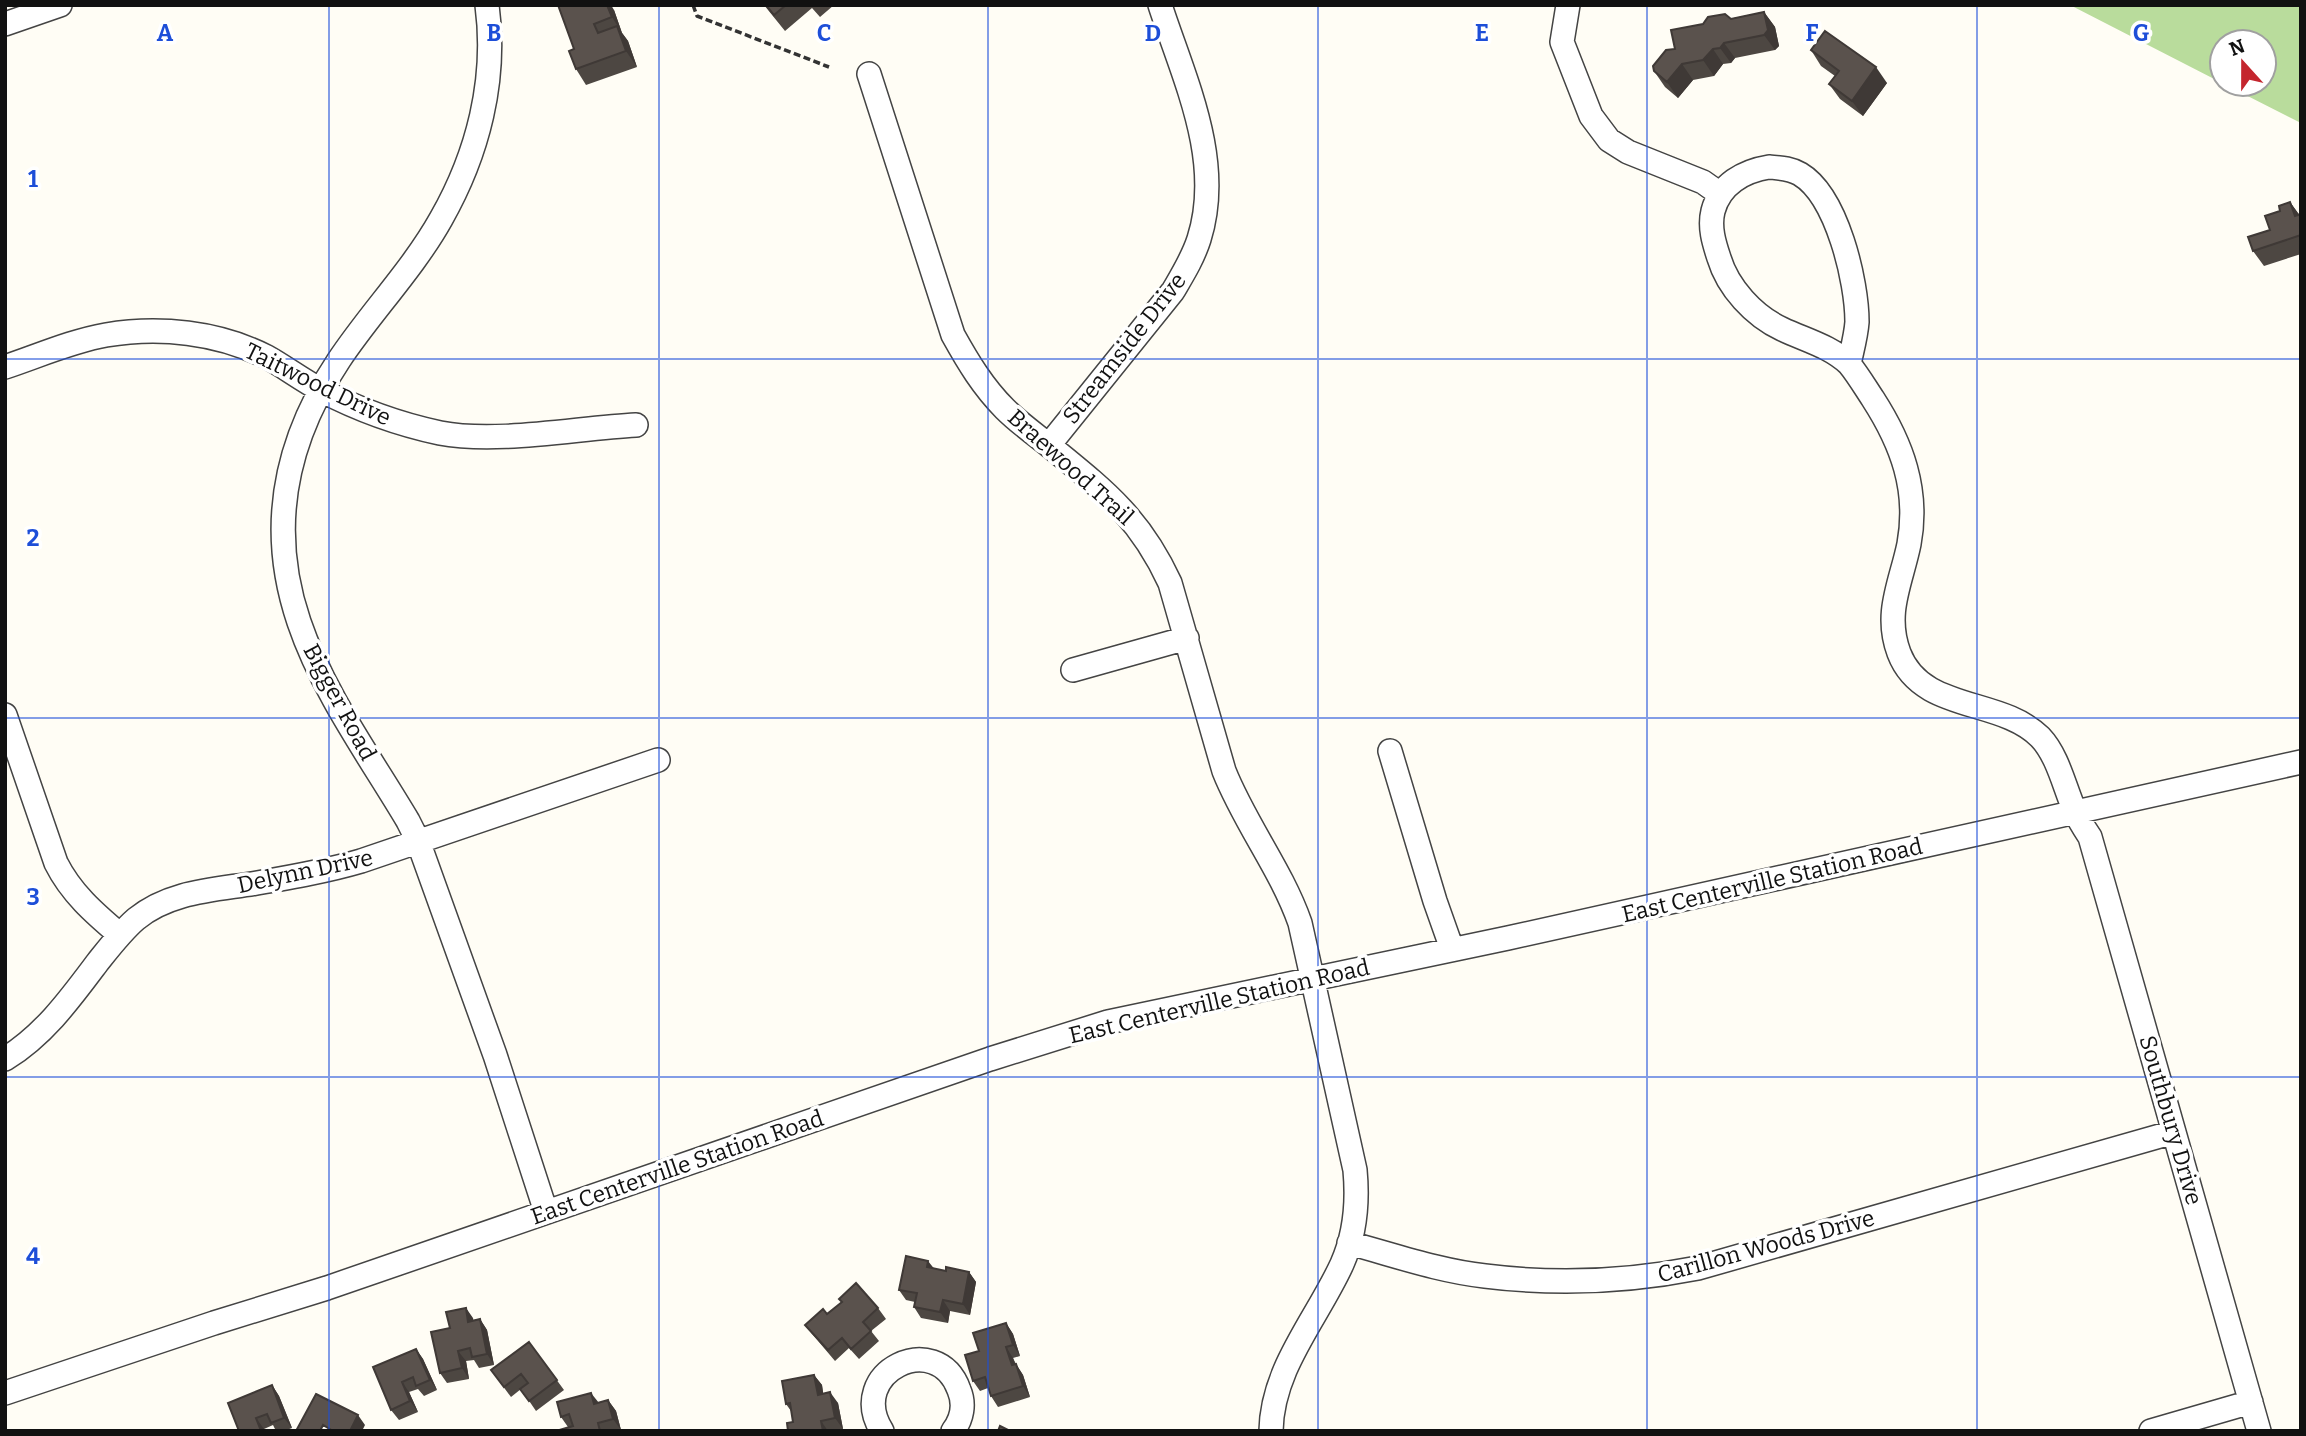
<svg xmlns="http://www.w3.org/2000/svg" width="2306" height="1436" viewBox="0 0 2306 1436" font-family="Bitter,serif">
<style>
.forest{fill:#b9dc9c}
.lines{fill:none;stroke-linecap:round;stroke-linejoin:round}
.minor-casing{stroke:#444;stroke-width:26}
.path{stroke:#333;stroke-width:3.5;stroke-dasharray:7 3.5;stroke-linecap:butt}
.minor{stroke:#fff;stroke-width:23}
.wall{fill:#4d4742}
.shaded-wall{fill:#3f3936}
.building{fill:#5a524d;stroke:#3f3936;stroke-width:2}
.grid{fill:none;stroke:#1d4ed8;stroke-width:2;stroke-opacity:0.55}
.labels{text-anchor:middle;stroke-width:7;stroke-linejoin:round;paint-order:stroke}
.street-label{font-size:23px;fill:#111;stroke:#fff}
.grid-label{font-size:23px;text-anchor:middle;font-weight:bold;fill:#1d4ed8;stroke:#fff;stroke-width:7;stroke-linejoin:round;paint-order:stroke}
</style>
<rect width="100%" height="100%" fill="#fffdf5"/>
<path class="forest" d="M2070,5H2301V123L2224,84H2264V42H2222V83Z"/>
<g class="lines">
<defs>
<path id="minor" d="M487,5C497,80 478,154 441,219C413,269 371,312 339,360C285,441 267,528 299,622C323,693 370,757 408,821L418,841L495,1055L546,1212
M1568,5L1562,42L1591,116L1609,140L1628,152L1703,182L1720,194
M5,24L60,5
M869,74L953,335C968,362 983,387 1005,409C1019,423 1036,435 1051,447C1105,491 1140,518 1170,583L1224,771C1245,824 1281,869 1300,923L1355,1170C1358,1202 1355,1235 1342,1264C1317,1319 1272,1368 1271,1431
M1769,167C1780,168 1790,168 1800,174C1837,196 1857,281 1857,322C1856,336 1852,350 1849,364C1830,346 1805,340 1782,329C1754,316 1728,288 1719,258C1714,243 1709,227 1713,211C1720,184 1744,171 1769,167Z
M1849,364C1858,375 1865,387 1873,399C1902,444 1919,490 1909,544C1901,583 1884,613 1899,653C1922,713 2000,697 2040,737C2058,756 2064,786 2074,809C2078,819 2084,828 2090,837L2259,1431
M5,367C38,356 72,341 106,335C159,326 218,332 267,357C285,367 302,380 321,390C359,410 398,424 440,433C497,444 577,428 636,425
M1049,445L1173,291C1183,274 1193,258 1199,239C1224,160 1184,79 1160,5
M1073,670L1187,638
M5,715L56,863C71,893 94,913 120,935
M1390,751L1435,901L1452,949
M5,1059C44,1035 70,999 97,963C109,948 121,932 136,919C170,891 215,890 257,883C292,877 327,871 361,861L658,760
M1349,1243C1394,1255 1439,1271 1485,1276C1557,1285 1627,1282 1698,1268L2174,1132
M5,1393L214,1323L327,1288L990,1059L1108,1022L1508,938L2301,762
M882,1431C845,1372 937,1328 959,1390C965,1404 962,1419 953,1431
M2151,1431L2251,1402"/>
</defs>
<use href="#minor" class="minor-casing"/>
<path class="path" d="M693,5L697,16L829,67"/>
<use href="#minor" class="minor"/>
</g>
<path class="wall" d="M558,5L614,10L622,33L628,41L637,67L586,85L576,69L574,49Z
M764,5H834L820,17L812,8L785,31Z
M1764,12L1775,27L1779,46L1775,50L1735,58L1731,63L1723,64L1714,76L1693,80L1678,98L1665,87L1654,71L1675,49L1703,24Z
M1811,50L1887,83L1863,116L1840,99L1829,84L1835,76L1821,66Z
M2290,202L2299,215L2301,214V254L2264,266L2253,251L2270,230L2280,211Z
M934,1269L946,1271L969,1272L976,1282L970,1315L950,1311L948,1323L921,1318L914,1307L915,1302L906,1300L899,1290Z
M466,1308L473,1320L480,1319L487,1330L494,1365L479,1368L474,1360L466,1361L469,1379L447,1383L440,1373L450,1328Z
M878,1308L886,1319L871,1331L879,1341L859,1359L849,1348L835,1361L813,1335L805,1325L827,1314Z
M1006,1323L1013,1334L1020,1356L1013,1358L1016,1364L1023,1375L1030,1397L998,1407L991,1396L988,1388L980,1391L973,1381L979,1351Z
M529,1342L564,1390L536,1411L521,1389L511,1397L491,1370Z
M416,1349L423,1359L437,1390L424,1396L418,1389L409,1392L418,1412L399,1420L391,1410Z
M814,1375L822,1385L823,1394L838,1403L843,1429L832,1431H788L793,1422L791,1411L786,1404Z
M272,1385L279,1396L292,1428L284,1431H276L273,1425L264,1429V1431H239Z
M608,1400L616,1411L621,1430L616,1431H556L568,1427L561,1417Z"/>
<path class="shaded-wall" d="M607,5H611L614,10L622,33L612,17Z
M1764,12L1775,27L1779,46L1775,50L1764,35Z
M617,26L628,41L637,67L626,51Z
M1724,43L1735,58L1731,63L1720,48Z
M1713,49L1723,64L1714,76L1703,60Z
M1682,64L1693,80L1678,98L1667,82Z
M1876,67L1887,83L1863,116L1852,101Z
M2290,202L2301,217L2295,216Z
M928,1261L936,1271L927,1267Z
M969,1272L976,1282L970,1315L963,1304Z
M943,1300L950,1311L948,1323L940,1312Z
M466,1308L473,1318L476,1332L468,1322Z
M480,1319L487,1330L494,1365L487,1354Z
M1006,1323L1013,1334L1020,1356L1013,1345Z
M1006,1347L1013,1358L1019,1376L1012,1365Z
M416,1349L423,1359L437,1390L430,1380Z
M458,1351L466,1361L469,1379L462,1368Z
M1016,1364L1023,1375L1030,1397L1023,1386Z
M814,1375L822,1385L825,1405L818,1395Z
M402,1382L409,1392L418,1412L410,1401Z
M272,1385L279,1396L292,1428L284,1418Z
M830,1392L838,1403L843,1429L835,1418Z
M591,1393L599,1403L594,1404Z
M608,1400L616,1411L621,1430L613,1419Z
M358,1415L365,1425L362,1431H350Z
M256,1418L264,1429V1431H261Z
M821,1421L828,1431H823Z"/>
<path class="building" d="M558,5H607L612,17L594,24L598,33L617,26L626,51L576,69L569,51L574,49Z
M766,5H786L774,15Z
M1764,12L1768,30L1764,35L1724,43L1720,48L1713,49L1703,60L1682,64L1667,82L1654,71L1653,66L1666,50L1675,49L1671,30L1703,24L1708,17L1725,14L1731,19Z
M1825,31L1876,67L1852,101L1829,84L1839,71L1811,50Z
M2290,202L2295,216L2301,214V235L2253,251L2248,237L2270,230L2265,216L2280,211L2279,206Z
M906,1256L928,1261L927,1267L946,1271V1267L969,1272L963,1304L943,1300L940,1312L914,1307L917,1293L899,1290Z
M856,1283L878,1308L863,1322L871,1331L851,1349L842,1338L828,1350L805,1325L823,1309L827,1314L842,1302L839,1299Z
M466,1308L468,1322L480,1319L487,1354L472,1357L470,1348L458,1351L462,1368L440,1373L431,1332L450,1328L446,1312Z
M1006,1323L1013,1345L1006,1347L1012,1365L1016,1364L1023,1386L991,1396L985,1377L973,1381L965,1355L979,1351L973,1333Z
M529,1342L557,1380L529,1401L520,1389L528,1383L521,1374L504,1387L491,1370Z
M416,1349L430,1380L416,1386L413,1377L402,1382L410,1401L391,1410L373,1367Z
M814,1375L818,1395L830,1392L835,1418L821,1421L823,1431H788L787,1423L793,1422L790,1403L786,1404L782,1381Z
M272,1385L284,1418L271,1423L267,1414L256,1418L261,1431H239L228,1403Z
M591,1393L594,1404L608,1400L613,1419L598,1423L600,1431H556L573,1426L569,1414L561,1417L557,1402Z
M316,1394L358,1415L350,1431H333L323,1425L320,1431H296Z
M1000,1426L1010,1431H998Z"/>
<path class="grid" d="M329,5V1431M659,5V1431M988,5V1431M1318,5V1431M1647,5V1431M1977,5V1431M5,359H2301M5,718H2301M5,1077H2301"/>
<g class="labels">
<g class="street-label">
<text transform="translate(1124 348) rotate(-52)" y="8">Streamside Drive</text>
<text transform="translate(318 384) rotate(26)" y="8">Taitwood Drive</text>
<text transform="translate(1071 467) rotate(42)" y="8">Braewood Trail</text>
<text transform="translate(340 702) rotate(62)" y="8">Bigger Road</text>
<text transform="translate(305 871) rotate(-12)" y="8">Delynn Drive</text>
<text transform="translate(1772 880) rotate(-13)" y="8">East Centerville Station Road</text>
<text transform="translate(1219 1001) rotate(-13)" y="8">East Centerville Station Road</text>
<text transform="translate(2171 1120) rotate(74)" y="8">Southbury Drive</text>
<text transform="translate(677 1167) rotate(-19)" y="8">East Centerville Station Road</text>
<text transform="translate(1766 1246) rotate(-15)" y="8">Carillon Woods Drive</text>
</g>
</g>
<g class="grid-label">
<text x="165" y="41">A</text>
<text x="494" y="41">B</text>
<text x="824" y="41">C</text>
<text x="1153" y="41">D</text>
<text x="1482" y="41">E</text>
<text x="1812" y="41">F</text>
<text x="2141" y="41">G</text>
<text x="33" y="187">1</text>
<text x="33" y="546">2</text>
<text x="33" y="905">3</text>
<text x="33" y="1264">4</text>
</g>
<rect width="2306" height="1436" fill="none" stroke="#111111" stroke-width="14"/>
<g transform="translate(2243 63) rotate(339)"><circle r="33" fill="#ffffff" stroke="#a0a0a0" stroke-width="2"/>
<path d="M0-5L12 26L0 18L-12 26Z" fill="#c4262e"/>
<text y="-10" font-size="19" font-weight="bold" text-anchor="middle" fill="#111111">N</text>
</g>
</svg>
